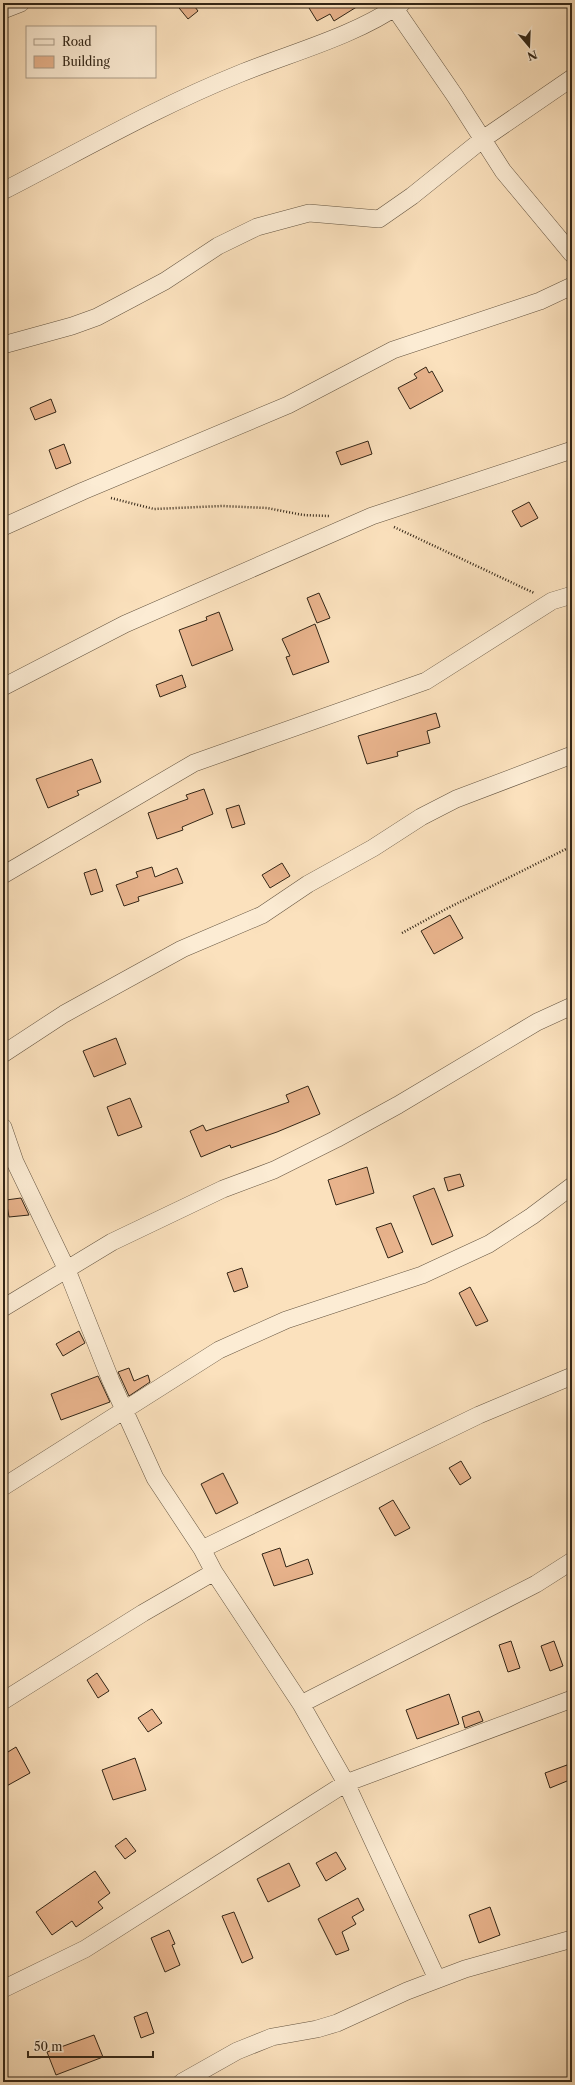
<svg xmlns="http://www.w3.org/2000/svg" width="575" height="2085" viewBox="0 0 575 2085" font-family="'Libre Caslon Text',serif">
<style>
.building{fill:#e8b38c;stroke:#322516}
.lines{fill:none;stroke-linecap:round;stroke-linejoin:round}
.street-casing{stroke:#645440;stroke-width:18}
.path{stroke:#322516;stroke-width:2.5;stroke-dasharray:1 2;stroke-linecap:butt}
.street{stroke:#fcecd4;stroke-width:17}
</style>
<rect width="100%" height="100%" fill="#fbe1bd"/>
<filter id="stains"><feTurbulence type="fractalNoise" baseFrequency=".005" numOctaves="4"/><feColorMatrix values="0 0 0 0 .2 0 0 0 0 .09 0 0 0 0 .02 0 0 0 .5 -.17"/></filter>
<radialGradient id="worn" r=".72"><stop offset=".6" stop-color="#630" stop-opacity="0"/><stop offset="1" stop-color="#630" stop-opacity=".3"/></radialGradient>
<path class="building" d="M175,3H192L198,11L188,19Z
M306,3H363L334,21L330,14L317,21Z
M426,367L429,373L432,371L443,391L410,409L398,388L417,378L414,374Z
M51,399L56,412L35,420L30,408Z
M368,441L372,454L341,465L336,452Z
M64,444L71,463L56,469L49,450Z
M529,502L538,518L521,527L512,511Z
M319,593L330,618L317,623L307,598Z
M219,612L233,650L192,666L179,630L207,620L206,617Z
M315,624L329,662L293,675L286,657L290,656L282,639Z
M182,675L186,687L160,697L156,685Z
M436,713L440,727L427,731L430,743L397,752L398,756L367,764L358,736Z
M92,759L101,782L77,791L79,795L48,808L36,779Z
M204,789L213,814L182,827L183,830L157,839L148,813L188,799L186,795Z
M239,805L245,824L232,828L226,809Z
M282,863L290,876L270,888L262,875Z
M152,867L155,877L177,868L183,883L138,897L139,901L124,906L116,885L138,877L136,872Z
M96,869L103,891L91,895L84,873Z
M450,915L463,938L434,954L421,931Z
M116,1038L126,1064L94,1077L83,1051Z
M308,1086L320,1114L277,1132L231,1148L230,1145L201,1157L190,1131L203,1125L206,1131L289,1102L286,1095Z
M130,1098L142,1127L118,1136L107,1107Z
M367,1167L374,1193L336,1205L328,1180Z
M460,1174L464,1186L448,1191L444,1178Z
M434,1188L453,1236L432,1245L413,1196Z
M21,1198L29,1215L9,1217L6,1200Z
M391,1223L403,1252L388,1258L376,1228Z
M242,1268L248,1287L234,1292L227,1273Z
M470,1287L488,1321L476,1326L459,1293Z
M79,1331L85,1343L63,1356L56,1344Z
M129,1368L134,1381L148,1375L150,1382L129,1396L118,1372Z
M98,1376L110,1402L61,1420L51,1394Z
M461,1461L471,1478L460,1485L449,1468Z
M223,1473L238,1503L216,1514L201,1484Z
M393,1500L410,1528L395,1536L379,1508Z
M280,1548L286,1567L308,1559L313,1574L274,1586L262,1554Z
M511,1641L520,1668L508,1672L499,1645Z
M554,1641L563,1666L550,1671L541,1646Z
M97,1673L109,1691L98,1698L87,1680Z
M449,1694L459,1724L417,1739L406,1710Z
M152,1709L162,1723L148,1732L138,1718Z
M479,1711L483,1721L465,1728L462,1717Z
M16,1747L30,1773L3,1788V1755Z
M135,1758L146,1790L113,1800L102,1770Z
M567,1765L572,1779L550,1788L545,1773Z
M126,1838L136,1851L125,1859L115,1846Z
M336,1852L346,1869L326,1881L316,1863Z
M289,1863L300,1886L268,1902L257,1879Z
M95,1871L110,1893L98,1902L103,1908L76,1927L72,1921L52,1935L36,1912Z
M358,1898L364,1910L352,1917L356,1924L342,1932L349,1950L336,1955L318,1919Z
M490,1907L500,1935L479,1943L469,1915Z
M234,1912L253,1958L242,1963L222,1916Z
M169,1930L175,1944L172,1945L180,1965L165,1972L151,1938Z
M147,2012L154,2033L141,2038L134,2017Z
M94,2035L103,2057L56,2075L47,2052Z"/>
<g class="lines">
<defs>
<path id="street" d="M391,3L455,96L503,171L572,254
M3,10L21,3
M3,191C81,151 157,107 239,74C293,52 353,37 402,3
M3,345L72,326L97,317L165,281L218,246L257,227L309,213L379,219L412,196L483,139L572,78
M3,527L83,491L288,405L393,350L540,301L572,286
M3,687L125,624L372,516L572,450
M3,875L194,763L426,681L552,601L572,595
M3,1054L64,1014L182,949L262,915L308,884L373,848L421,817L456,799L572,755
M3,1127L15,1162L67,1270L111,1381L155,1478L202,1549
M3,1308L112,1242L223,1189L274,1170L336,1139L398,1105L537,1022L572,1006
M572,1376L479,1415L202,1549L214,1572L301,1704L536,1584L572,1561
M3,1487L219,1350L286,1320L422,1275L489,1244L532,1216L572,1186
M3,1701L143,1613L214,1572
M301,1704L346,1783L572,1699
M3,1989L85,1949L346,1783L437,1979
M182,2082L237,2051L272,2037L317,2029L337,2023L407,1991L465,1969L572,1939"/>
</defs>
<use href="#street" class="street-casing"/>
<path class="path" d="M111,498L154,509L222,506L267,508L303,515L329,516
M394,527L534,593
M402,933L446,909L572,846"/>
<use href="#street" class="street"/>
</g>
<rect width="575" height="2085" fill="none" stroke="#fbe1bd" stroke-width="16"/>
<rect x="4" y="4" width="567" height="2077" fill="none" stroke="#322516" stroke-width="2"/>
<rect x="8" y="8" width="559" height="2069" fill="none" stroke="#322516"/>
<rect x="26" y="26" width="130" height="52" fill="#fcecd4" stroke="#ab9c88"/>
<rect x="34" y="39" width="20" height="6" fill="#fcecd4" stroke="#ab9c88"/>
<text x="62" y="46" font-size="12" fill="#322516">Road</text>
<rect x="34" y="56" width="20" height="12" fill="#e8b38c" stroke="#ab9c88"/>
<text x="62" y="66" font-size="12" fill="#322516">Building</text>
<g transform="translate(529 46) rotate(161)" stroke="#fcecd4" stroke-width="3" paint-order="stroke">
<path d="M0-3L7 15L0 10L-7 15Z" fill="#322516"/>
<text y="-6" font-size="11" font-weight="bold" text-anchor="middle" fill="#322516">N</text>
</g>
<path d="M28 2051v6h125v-6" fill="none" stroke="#322516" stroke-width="2"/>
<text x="34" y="2051" font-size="12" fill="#322516" stroke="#fcecd4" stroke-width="3" paint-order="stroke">50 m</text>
<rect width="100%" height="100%" filter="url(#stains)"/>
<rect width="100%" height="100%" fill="url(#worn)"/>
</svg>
